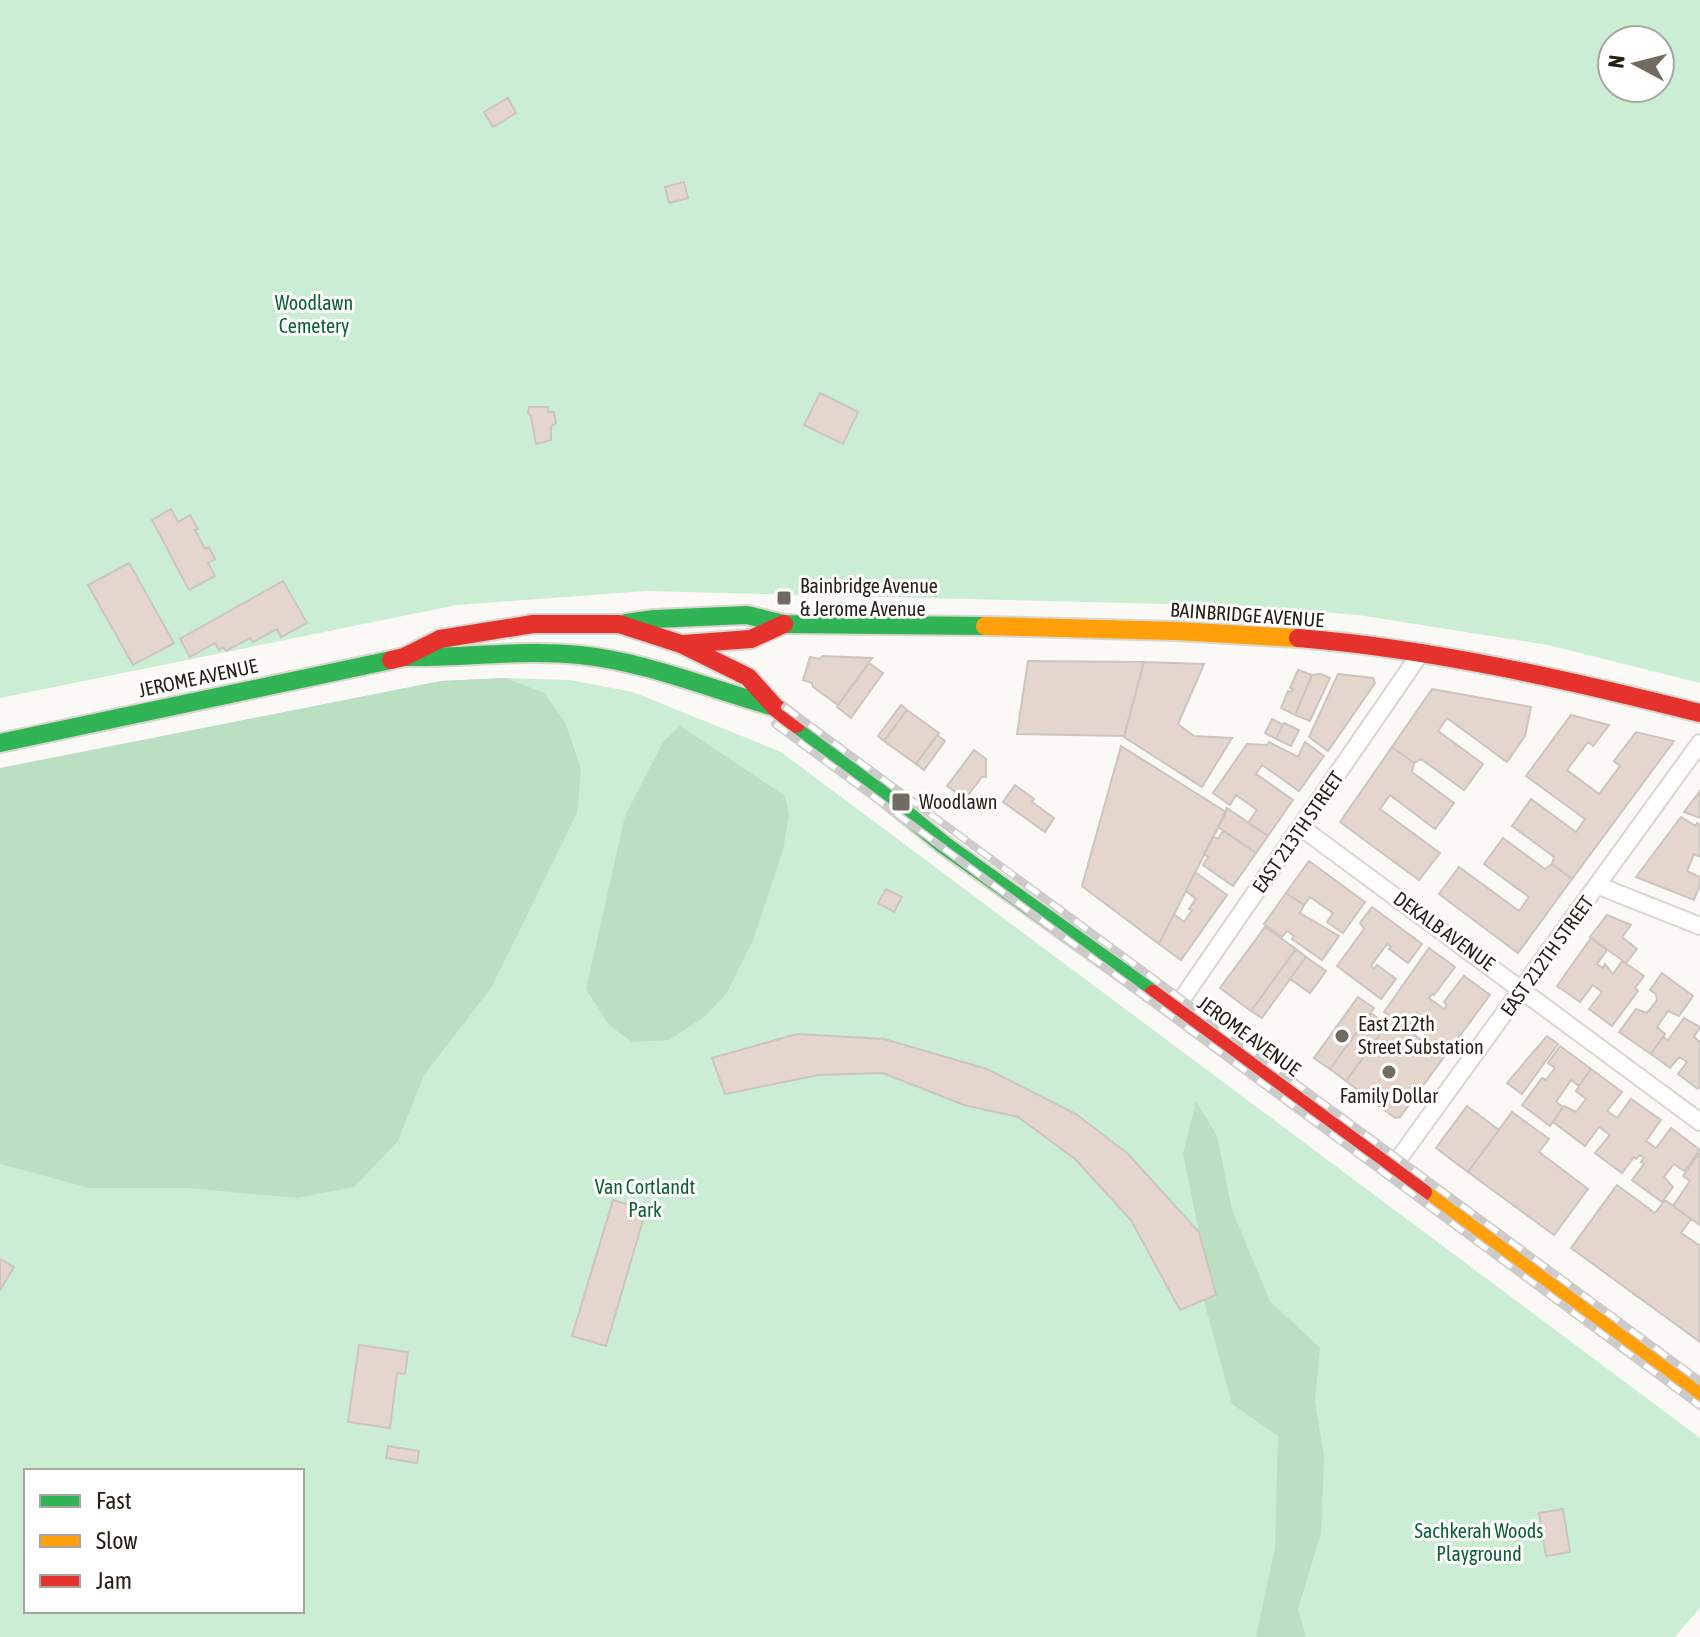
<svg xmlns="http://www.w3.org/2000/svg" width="1700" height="1637" viewBox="0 0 1700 1637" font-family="'Asap Condensed',sans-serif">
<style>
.green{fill:#cbedd3;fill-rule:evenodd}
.forest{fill:#badfc3}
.building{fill:#e5d6cd;stroke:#ccc4c0;stroke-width:2}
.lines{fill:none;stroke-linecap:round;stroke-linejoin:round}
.street-casing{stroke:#dad6ce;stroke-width:20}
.fast-casing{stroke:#dad6ce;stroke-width:22}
.slow-casing{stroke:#dad6ce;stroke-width:22}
.jam-casing{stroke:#dad6ce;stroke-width:22}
.street{stroke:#fefefe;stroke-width:16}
.fast{stroke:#30b455;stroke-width:18}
.slow{stroke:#ff9f0a;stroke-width:18}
.jam{stroke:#e5322d;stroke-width:18}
.rail-casing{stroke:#cccbca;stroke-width:8}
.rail{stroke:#fff;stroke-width:5;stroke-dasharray:15;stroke-linecap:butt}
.poi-dot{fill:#716b62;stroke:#fff;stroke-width:3}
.labels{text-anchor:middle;stroke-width:6;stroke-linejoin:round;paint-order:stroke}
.park-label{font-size:20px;fill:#0d6033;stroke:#fff}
.poi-label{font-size:20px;fill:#271f13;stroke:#fff;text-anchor:start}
.street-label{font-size:20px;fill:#271f13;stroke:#fff}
</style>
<rect width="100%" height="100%" fill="#fbf9f6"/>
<path class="green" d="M0,0H1700V683L1548,645L1358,615L1244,606L646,591L457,605L0,698ZM1612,40H1660V88H1612Z
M505,678L570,680L633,692L781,752L1700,1438V1608L1675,1637H0V769L441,681ZM26,1471H302V1611H26Z"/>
<path class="forest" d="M505,678L544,693L565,722L581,769L577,813L491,988L424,1075L398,1141L354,1187L297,1198L188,1188H90L0,1164V768L441,681Z
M680,726L785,796L789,814L783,850L753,940L727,993L704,1017L669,1040L632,1042L609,1025L586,989L625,816L663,742Z
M1196,1101L1217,1136L1232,1210L1270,1301L1320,1348L1315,1400L1324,1458L1321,1533L1298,1609L1306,1637H1256L1275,1548L1278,1436L1232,1404L1204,1301L1199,1232L1183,1154Z"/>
<path class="building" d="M508,98L516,113L493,127L484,112Z
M684,182L688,198L669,203L665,187Z
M820,393L858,412L843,444L804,425Z
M529,407H548V412H554L556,423L551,426V440L536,444L531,416L528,413Z
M171,509L178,522L190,515L198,529L195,530L205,549L209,547L215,559L208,563L215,576L189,590L152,520Z
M129,563L174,643L133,665L88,585Z
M283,581L307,623L281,637L277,629L253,642L250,638L226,651L223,647L219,650L215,643L190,657L180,639Z
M823,656L872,658L838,705L813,687L812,683L803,680L810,657L819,659Z
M1028,661L1144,662L1124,736L1017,734Z
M1144,662L1204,664L1178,724L1194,736L1232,738L1202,787L1124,737Z
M869,663L883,673L851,718L837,707Z
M1298,670L1312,675L1295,715L1281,708L1288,691L1291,692L1293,689L1290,688Z
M1321,674L1330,678L1310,721L1295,715L1312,675Z
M1338,674L1373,678L1375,683L1328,751L1309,737Z
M1432,689L1531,707L1525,736L1507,762L1447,718L1438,731L1483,764L1464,790L1421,759L1414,763L1392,747Z
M901,705L907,710L884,741L878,736Z
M907,710L939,733L916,764L884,741Z
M1571,715L1609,725L1593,746L1588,742L1567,770L1599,794L1620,766L1614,761L1636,732L1674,741L1572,879L1552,864L1554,857L1512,826L1531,799L1576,832L1585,819L1526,776Z
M1272,719L1283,725L1276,739L1265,733Z
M1284,723L1299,730L1291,746L1276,739Z
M937,735L945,741L924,770L916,764Z
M1269,742L1298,757L1305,742L1324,756L1299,791L1262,765L1256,774L1293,800L1268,836L1248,823L1257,810L1236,795L1230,805L1213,793L1247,744L1267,745Z
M1121,746L1226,812L1159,944L1082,886Z
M1392,747L1414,763L1412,772L1454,803L1435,829L1390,795L1380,809L1440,853L1419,880L1340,822Z
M974,750L986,759V777H982L965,799L947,786Z
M1015,785L1034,799L1032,802L1054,818L1045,832L1003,802Z
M1700,791V818L1684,812Z
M1227,808L1268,836L1256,853L1218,827Z
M1681,817L1696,826L1697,823L1700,825V857L1694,854L1687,871L1700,877V885L1694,900L1636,877Z
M1223,831L1256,853L1233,886L1203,865L1208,857L1204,854L1213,836L1218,839Z
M1503,838L1545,869L1552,864L1572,879L1518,953L1439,894L1459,867L1519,911L1529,897L1484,864Z
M1309,861L1365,902L1343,933L1327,922L1333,913L1310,897L1304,905L1286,893Z
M1195,872L1227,895L1181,960L1159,944L1174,914L1184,922L1192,910L1189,909L1196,899L1186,891Z
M886,889L902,897L894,912L878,903Z
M1286,893L1304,905L1300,913L1339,936L1322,960L1292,939L1294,936L1287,931L1282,937L1264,924Z
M1372,907L1422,944L1408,963L1389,949L1391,947L1387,944L1371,966L1374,969L1377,965L1396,979L1381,999L1337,966L1364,929L1360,923Z
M1607,915L1631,925L1622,937L1637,949L1626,963L1590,937Z
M1265,927L1296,949L1251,1011L1220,988Z
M1591,938L1607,950L1597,964L1603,968L1605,964L1613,974L1622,961L1644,976L1635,988L1638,991L1612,1026L1589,1009L1602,992L1593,985L1580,1002L1557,986Z
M1429,948L1455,967L1434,995L1432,994L1429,998L1444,1009L1447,1005L1444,1002L1464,976L1490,995L1444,1057L1421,1040L1433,1024L1417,1013L1406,1029L1384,1012Z
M1296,949L1306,957L1262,1018L1251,1011Z
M1306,957L1326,971L1310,993L1290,979Z
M1662,973L1693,996L1679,1016L1668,1011L1657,1027L1665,1034L1651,1054L1619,1032L1636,1009L1647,1013L1657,1000L1656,994L1650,990Z
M1358,997L1374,1008L1330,1069L1314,1058Z
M1371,1013L1387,1025L1346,1081L1330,1069Z
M1392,1018L1444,1057L1400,1117L1395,1118L1346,1081Z
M1684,1018L1700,1027L1694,1037L1700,1042V1086L1698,1089L1678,1074L1687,1062L1679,1057L1670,1068L1651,1054L1663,1037L1668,1040Z
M797,1034L884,1039L987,1069L1076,1114L1128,1154L1199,1232L1216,1295L1180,1310L1131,1220L1075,1159L1018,1117L964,1105L883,1073L818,1075L725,1094L712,1058Z
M1547,1036L1558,1044L1522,1094L1507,1083Z
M1560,1046L1591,1069L1579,1086L1571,1080L1556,1102L1563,1107L1550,1126L1522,1105L1542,1078L1546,1080L1555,1068L1548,1063Z
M1591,1069L1622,1092L1607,1111L1617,1118L1631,1099L1661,1120L1646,1141L1656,1148L1671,1128L1700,1150L1684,1171L1674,1164L1664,1177L1673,1187L1662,1202L1632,1180L1644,1164L1641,1162L1644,1158L1640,1155L1636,1159L1634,1157L1622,1173L1595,1153L1610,1135L1599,1127L1585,1146L1553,1122L1564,1106L1576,1112L1586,1099L1576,1091Z
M1467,1106L1499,1130L1468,1172L1436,1148Z
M1512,1112L1549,1139L1539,1152L1588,1189L1554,1235L1468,1172Z
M1699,1154H1700V1225L1673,1206L1690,1181L1683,1176Z
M1617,1185L1655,1213L1665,1200L1691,1219L1681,1233L1700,1246V1342L1571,1248Z
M613,1200L646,1210L606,1346L572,1336Z
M0,1259L14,1267L0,1290Z
M359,1345L408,1352L405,1374L397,1373L390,1428L348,1422Z
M388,1446L419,1451L417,1463L386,1458Z
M1563,1509L1570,1552L1546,1556L1539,1513Z"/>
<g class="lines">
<defs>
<path id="street" d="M1302,828L1700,1122
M1599,886L1700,926
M1175,1009L1420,654
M1392,1168L1700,743"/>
<path id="fast" d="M626,623L654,619L747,615L784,624L985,626
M408,657C465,658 523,649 580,655C647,662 710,689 775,707
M796,724L944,845L1153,994
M0,743L391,660"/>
<path id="slow" d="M985,626L1176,631L1298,638
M1423,1192L1700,1397"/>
<path id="jam" d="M1298,638C1434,649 1568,680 1700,713
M684,644L751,639L784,624
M391,660L404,657L440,639L533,624H619L681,644L748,677L775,707L796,724
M1153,994L1423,1192"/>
</defs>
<use href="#street" class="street-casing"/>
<use href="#fast" class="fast-casing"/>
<use href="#slow" class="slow-casing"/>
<use href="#jam" class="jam-casing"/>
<use href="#street" class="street"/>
<use href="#fast" class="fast"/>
<use href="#slow" class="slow"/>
<use href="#jam" class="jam"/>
<defs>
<path id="rail" d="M785,707L1700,1381
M775,724L1700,1406"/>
</defs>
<use href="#rail" class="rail-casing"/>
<use href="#rail" class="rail"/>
</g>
<g class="poi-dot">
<rect x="776" y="590" width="16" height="16" rx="4"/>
<rect x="891" y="792" width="20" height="20" rx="4"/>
<circle cx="1342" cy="1036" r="8"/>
<circle cx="1389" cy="1072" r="8"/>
</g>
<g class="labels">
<g class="park-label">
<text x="314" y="310">Woodlawn<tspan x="314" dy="23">Cemetery</tspan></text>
<text x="645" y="1194">Van Cortlandt<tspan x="645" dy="23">Park</tspan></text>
<text x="1479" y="1538">Sachkerah Woods<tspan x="1479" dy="23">Playground</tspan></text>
</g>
<g class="poi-label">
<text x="800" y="593">Bainbridge Avenue<tspan x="800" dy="23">&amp; Jerome Avenue</tspan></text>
<text x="919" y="809">Woodlawn</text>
<text x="1358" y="1031">East 212th<tspan x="1358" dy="23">Street Substation</tspan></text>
<text x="1389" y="1103" text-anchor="middle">Family Dollar</text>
</g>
<g class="street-label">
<text transform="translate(1247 615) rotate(4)" y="7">BAINBRIDGE AVENUE</text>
<text transform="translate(198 678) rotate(-12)" y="7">JEROME AVENUE</text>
<text transform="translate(1298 832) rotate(-55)" y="7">EAST 213TH STREET</text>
<text transform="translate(1444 931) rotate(36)" y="7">DEKALB AVENUE</text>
<text transform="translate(1547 956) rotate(-54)" y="7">EAST 212TH STREET</text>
<text transform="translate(1249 1036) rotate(36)" y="7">JEROME AVENUE</text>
</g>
</g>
<rect x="24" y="1469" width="280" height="144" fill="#ffffff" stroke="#a9a5a1" stroke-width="2"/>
<rect x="40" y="1495" width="40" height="12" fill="#30b455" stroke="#a9a5a1" stroke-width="2"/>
<text x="96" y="1509" font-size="24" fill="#271f13">Fast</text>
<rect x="40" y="1535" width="40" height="12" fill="#ff9f0a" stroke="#a9a5a1" stroke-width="2"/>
<text x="96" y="1549" font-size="24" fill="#271f13">Slow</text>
<rect x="40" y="1575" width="40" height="12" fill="#e5322d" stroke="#a9a5a1" stroke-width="2"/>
<text x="96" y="1589" font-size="24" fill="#271f13">Jam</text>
<g transform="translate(1636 64) rotate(277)"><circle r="38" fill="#ffffff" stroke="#a9a5a1" stroke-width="2"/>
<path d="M0-6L14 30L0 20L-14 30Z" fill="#716b62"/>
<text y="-12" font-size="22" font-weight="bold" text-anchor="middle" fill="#271f13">N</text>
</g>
</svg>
